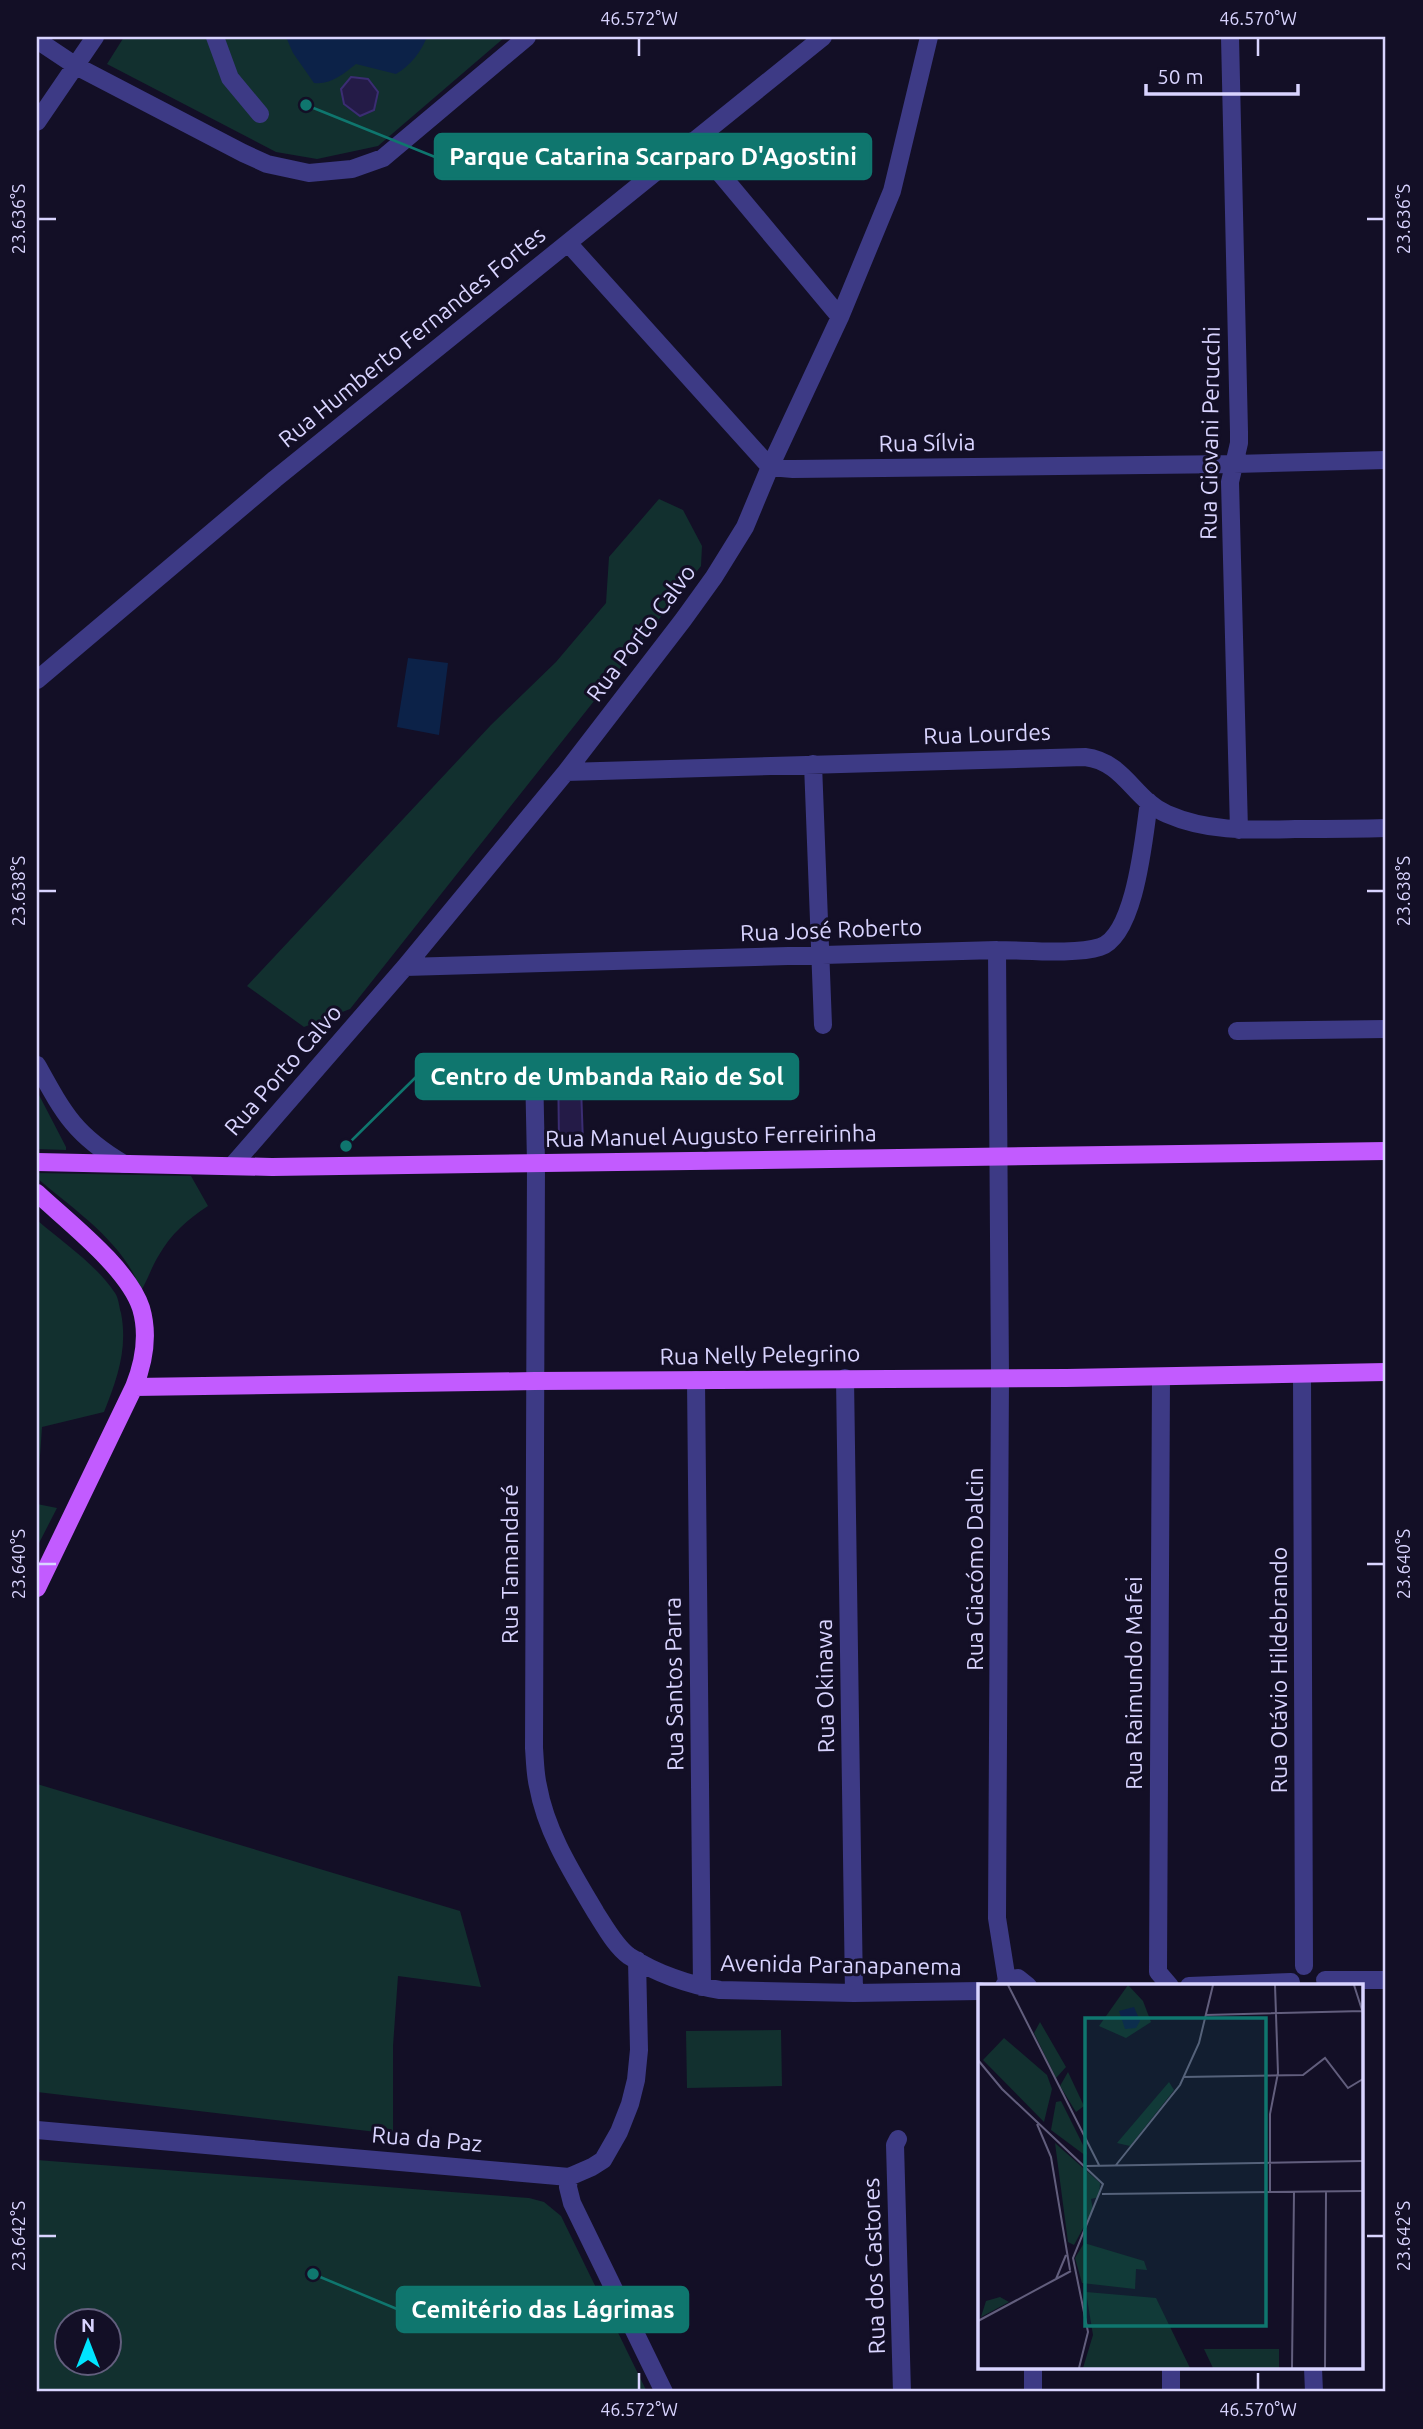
<svg xmlns="http://www.w3.org/2000/svg" width="1423" height="2429" viewBox="0 0 1423 2429" font-family="Ubuntu,sans-serif">
<style>
.green{fill:#12302f;fill-rule:evenodd}
.water{fill:#0c2248}
.building{fill:#241b47;stroke:#3b2d73;stroke-width:2}
.lines{fill:none;stroke-linecap:round;stroke-linejoin:round}
.minor{stroke:#3d3a85;stroke-width:18}
.major{stroke:#c25bff;stroke-width:18}
.ticks{fill:none;stroke:#d9d4ff;stroke-width:2.5}
.labels{text-anchor:middle;stroke-width:6;stroke-linejoin:round;paint-order:stroke}
.street-label{font-size:23px;fill:#d9d4ff;stroke:#130f26}
.inset-road{fill:none;stroke:#625e7d;stroke-width:2}
.view{fill:#0f766e;fill-opacity:0.15;stroke:#0f766e;stroke-width:3.5}
.inset-edge{fill:none;stroke:#d9d4ff;stroke-width:3.5}
.leader{fill:none;stroke:#0f766e;stroke-width:2.5}
.callout-dot{fill:#0f766e;stroke:#130f26;stroke-width:2.5}
.callout{fill:#0f766e;stroke:#0f766e;stroke-width:2.5}
.callout-label{font-size:24px;text-anchor:middle;font-weight:bold;fill:#fff}
.neatline{fill:none;stroke:#d9d4ff;stroke-width:2.5}
.ticks-label{font-size:18px;text-anchor:middle;fill:#d9d4ff}
</style>
<rect width="100%" height="100%" fill="#130f26"/>
<path class="green" d="M124,37H505L378,146L317,159L276,152L107,64Z
M659,499L683,510L702,546L701,566L350,1009L304,1027L247,986L491,725L556,662L606,603L609,557Z
M39,1095L66,1147V1150L37,1149V1098Z
M37,1173L191,1176L208,1206C189,1218 170,1235 159,1255C152,1266 148,1279 141,1291C125,1243 74,1210 37,1178Z
M37,1220C62,1242 96,1264 115,1293C119,1299 119,1307 121,1313C128,1349 117,1379 104,1412L42,1427L37,1499Z
M37,1504L57,1508L37,1547Z
M37,1784L460,1911L481,1987L398,1976L393,2046V2134L37,2092Z
M781,2030L782,2086L687,2088L686,2031Z
M37,2160L529,2198L544,2202L561,2216L647,2392H37ZM66,2320H108V2362H66Z"/>
<path class="water" d="M286,37H427C421,52 410,66 396,74L356,64C343,74 331,85 314,83L293,53Z
M408,658L448,663L439,735L397,727Z"/>
<path class="building" d="M351,77L368,79L378,92L374,110L360,116L344,104L341,89Z
M580,1059L583,1143L559,1142L558,1060Z"/>
<g class="lines">
<path class="minor" d="M215,37L230,78L260,114
M1230,37L1239,432V443L1230,482L1239,830
M37,40L76,66L243,153L267,164L309,173L352,169L383,158L527,37
M37,122L95,37
M693,141L840,317
M568,243L770,467L793,469L1234,464L1386,460
M37,680L275,479L823,37
M813,764L823,1025
M566,772L1085,757C1125,762 1133,799 1167,814C1208,832 1251,830 1295,829C1325,829 1356,829 1386,828
M997,950L1000,1378L997,1918L1007,1981
M405,967L997,950C1025,950 1075,955 1100,947C1136,935 1144,835 1149,802
M1237,1031L1386,1029
M37,1065C64,1114 75,1135 124,1164
M534,1068L536,1163L534,1748C535,1760 535,1774 538,1786C546,1832 573,1874 596,1913C605,1927 616,1947 629,1956C655,1973 689,1985 720,1990L854,1993L980,1991
M232,1166L405,967L566,772L683,620L714,577L745,527L770,467L840,317L892,191L929,37
M1302,1374L1304,1966
M1161,1377L1158,1972L1170,1986
M845,1378L854,1993
M696,1380L702,1987
M1325,1980H1386
M1004,1986L1007,1981L1018,1978L1028,1986
M1189,1986L1291,1982
M37,2130L569,2177L592,2167L603,2160L619,2132L630,2104L636,2080L639,2050L637,1960
M898,2139L895,2145L902,2392
M569,2177L568,2187L572,2203L664,2392
M1033,2368V2392
M1171,2368V2392
M1313,2368L1314,2392"/>
<path class="major" d="M37,1162L272,1167L1386,1151
M37,1193C68,1222 128,1268 141,1308C149,1335 144,1362 134,1387L37,1588
M134,1387L535,1381L1066,1378L1386,1372"/>
</g>
<path class="ticks" d="M639,38V56M1258,38V56M38,219H56M1367,219H1384M38,891H56M1367,891H1384M38,1564H56M1367,1564H1384M38,2236H56M1367,2236H1384M639,2373V2390M1258,2373V2390"/>
<g class="labels">
<g class="street-label">
<text transform="translate(412 337) rotate(-39)" y="8">Rua Humberto Fernandes Fortes</text>
<text transform="translate(1210 433) rotate(-89)" y="8">Rua Giovani Perucchi</text>
<text transform="translate(927 443) rotate(-1)" y="8">Rua Sílvia</text>
<text transform="translate(641 633) rotate(-53)" y="8">Rua Porto Calvo</text>
<text transform="translate(987 734) rotate(-2)" y="8">Rua Lourdes</text>
<text transform="translate(831 930) rotate(-2)" y="8">Rua José Roberto</text>
<text transform="translate(283 1070) rotate(-49)" y="8">Rua Porto Calvo</text>
<text transform="translate(711 1136) rotate(-1)" y="8">Rua Manuel Augusto Ferreirinha</text>
<text transform="translate(760 1355) rotate(-1)" y="8">Rua Nelly Pelegrino</text>
<text transform="translate(510 1564) rotate(-90)" y="8">Rua Tamandaré</text>
<text transform="translate(975 1569) rotate(-90)" y="8">Rua Giacómo Dalcin</text>
<text transform="translate(1279 1670) rotate(-90)" y="8">Rua Otávio Hildebrando</text>
<text transform="translate(1134 1683) rotate(-90)" y="8">Rua Raimundo Mafei</text>
<text transform="translate(674 1684) rotate(-91)" y="8">Rua Santos Parra</text>
<text transform="translate(825 1686) rotate(-91)" y="8">Rua Okinawa</text>
<text transform="translate(841 1965) rotate(1)" y="8">Avenida Paranapanema</text>
<text transform="translate(427 2139) rotate(5)" y="8">Rua da Paz</text>
<text transform="translate(874 2266) rotate(-92)" y="8">Rua dos Castores</text>
</g>
</g>
<g transform="translate(978 1984)">
<rect width="385" height="385" fill="#130f26"/>
<path d="M150,1L165,17L173,38L148,54L121,42ZM62,38L88,83L78,94L56,49ZM26,54L69,91L74,105L66,138L5,76ZM90,88L106,122L98,128L82,102ZM191,98L196,106L152,162L139,159ZM83,117L109,169L108,172L73,146L78,118ZM77,159L122,199L121,213L113,215L115,226L96,261L90,258ZM106,259L166,277L169,286L158,285L157,305L104,299L97,274ZM108,308L178,314L212,384H105L115,351ZM22,313L31,318L3,333L8,317ZM226,365H301V384H235Z" fill="#12302f"/>
<path d="M156,23L162,37L158,44L147,45L141,27Z" fill="#0c2248"/>
<path class="inset-road" d="M30,1L121,181M376,1L385,29M227,31L385,27M0,76L24,105L125,200L95,274L110,348L101,384M205,93L325,91L347,74L370,104L385,95M59,140L73,173L92,286M138,181L202,101L221,59L235,1M108,182L385,177M292,208V130L300,89L297,1M124,210L385,207M78,295L88,271M0,337L93,287M314,384L316,208M347,384L348,208"/>
<path class="view" d="M107,34H288V342H107Z"/>
<rect width="385" height="385" class="inset-edge"/>
</g>
<path class="leader" d="M306 105L435 157M346 1146L416 1077M313 2274L397 2309"/>
<g class="callout-dot">
<circle cx="306" cy="105" r="7"/>
<circle cx="346" cy="1146" r="7"/>
<circle cx="313" cy="2274" r="7"/>
</g>
<g class="callout">
<rect x="435" y="134" width="436" height="45" rx="7"/>
<rect x="416" y="1054" width="382" height="45" rx="7"/>
<rect x="397" y="2287" width="291" height="45" rx="7"/>
</g>
<g class="callout-label">
<text x="653" y="165">Parque Catarina Scarparo D'Agostini</text>
<text x="607" y="1085">Centro de Umbanda Raio de Sol</text>
<text x="543" y="2318">Cemitério das Lágrimas</text>
</g>
<rect width="1423" height="2429" fill="none" stroke="#130f26" stroke-width="77"/>
<g transform="translate(88 2342)"><circle r="33" fill="#130f26" stroke="#625e7d" stroke-width="2"/>
<path d="M0-5L12 26L0 18L-12 26Z" fill="#00e5ff"/>
<text y="-10" font-size="19" font-weight="bold" text-anchor="middle" fill="#d9d4ff">N</text>
</g>
<path d="M1146 84v10h152v-10" fill="none" stroke="#d9d4ff" stroke-width="3.5"/>
<text x="1157" y="84" font-size="21" fill="#d9d4ff" stroke="#130f26" stroke-width="5" paint-order="stroke">50 m</text>
<rect x="38" y="38" width="1346" height="2352" class="neatline"/>
<g class="ticks-label">
<text x="639" y="25">46.572°W</text>
<text x="1258" y="25">46.570°W</text>
<text transform="translate(19 219) rotate(-90)" y="6">23.636°S</text>
<text transform="translate(1404 219) rotate(-90)" y="6">23.636°S</text>
<text transform="translate(19 891) rotate(-90)" y="6">23.638°S</text>
<text transform="translate(1404 891) rotate(-90)" y="6">23.638°S</text>
<text transform="translate(19 1564) rotate(-90)" y="6">23.640°S</text>
<text transform="translate(1404 1564) rotate(-90)" y="6">23.640°S</text>
<text transform="translate(19 2236) rotate(-90)" y="6">23.642°S</text>
<text transform="translate(1404 2236) rotate(-90)" y="6">23.642°S</text>
<text x="639" y="2416">46.572°W</text>
<text x="1258" y="2416">46.570°W</text>
</g>
</svg>
